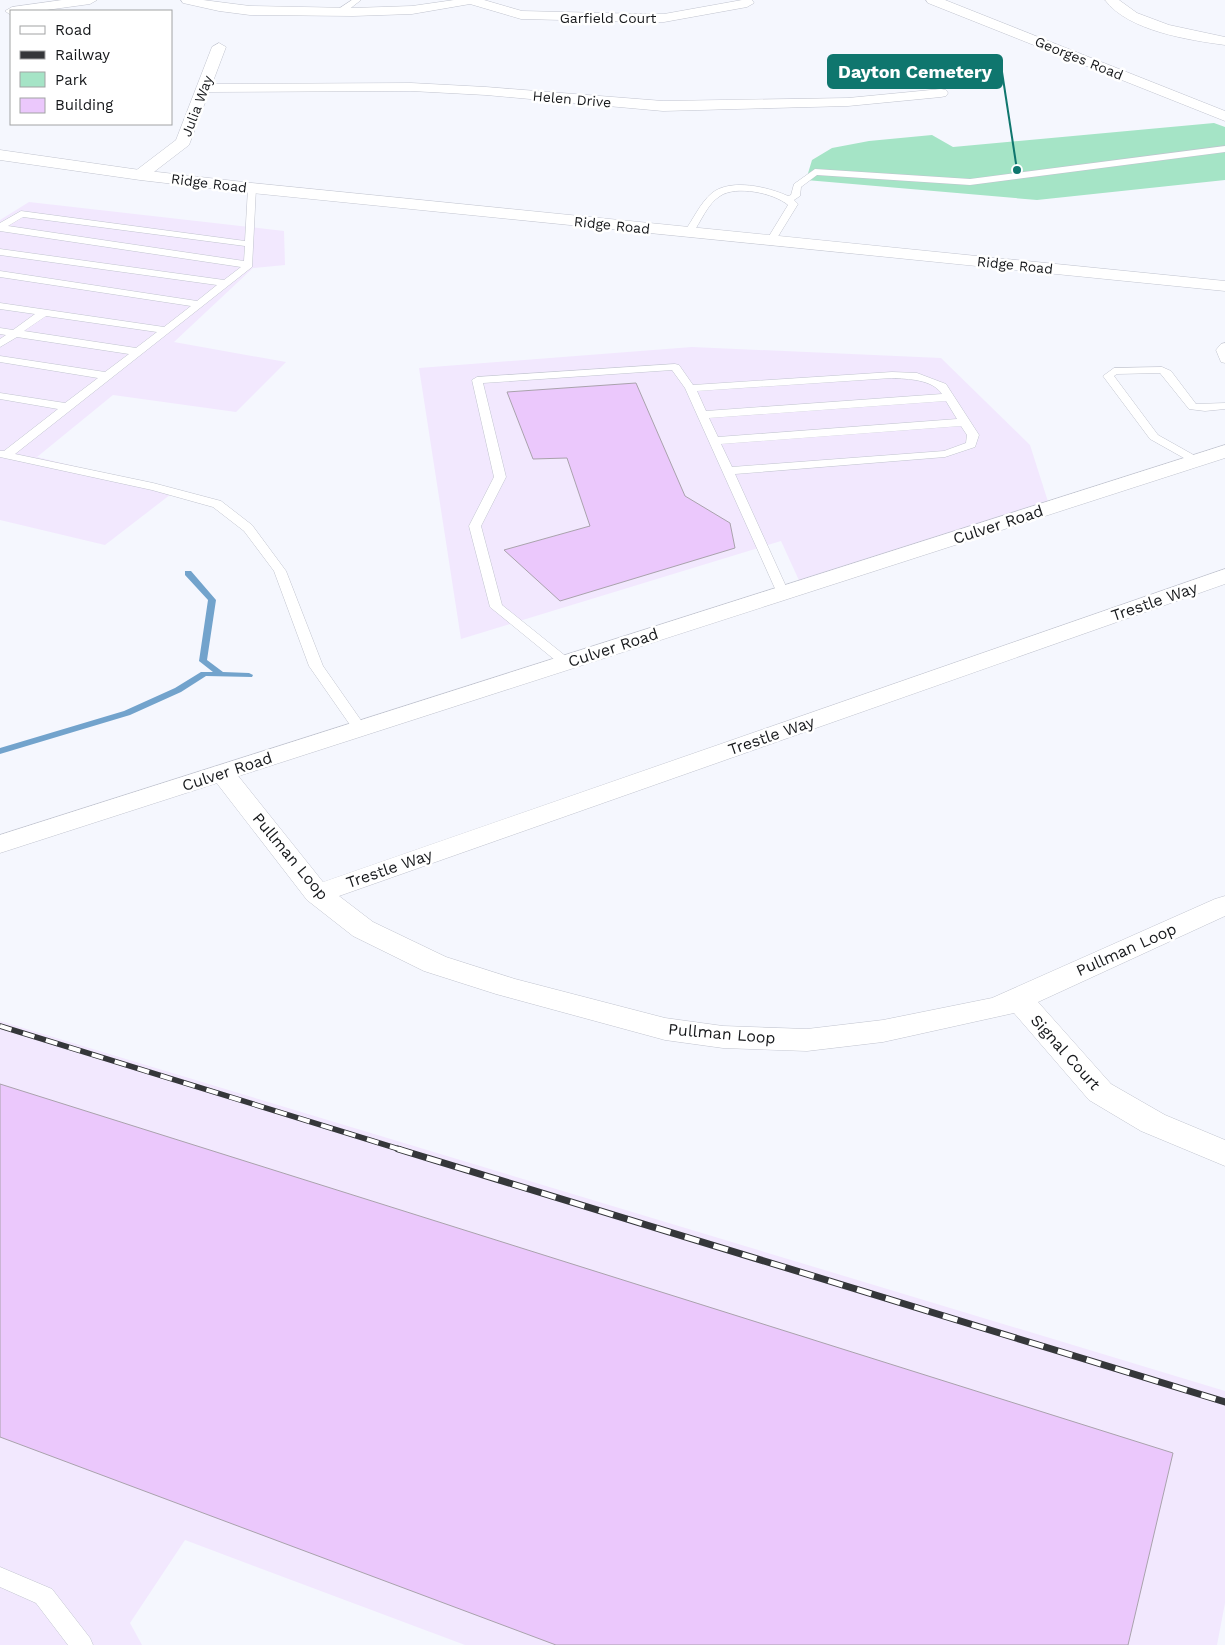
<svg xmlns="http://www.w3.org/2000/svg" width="1225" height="1645" viewBox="0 0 1225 1645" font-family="'Work Sans',sans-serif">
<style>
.industrial{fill:#f2e8fe}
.green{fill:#a5e4c6}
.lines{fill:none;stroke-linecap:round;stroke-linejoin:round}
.stream{fill:#72a3cc;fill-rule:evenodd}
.building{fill:#ebc8fc;stroke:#a9a2ac}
.lane-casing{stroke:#c1c4cf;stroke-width:1}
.street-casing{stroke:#c1c4cf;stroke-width:1}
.secondary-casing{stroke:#c1c4cf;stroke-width:1}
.lane{fill:#fff;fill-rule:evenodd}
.street{fill:#fff;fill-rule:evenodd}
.secondary{fill:#fff;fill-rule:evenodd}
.rail-far1-casing{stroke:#35373a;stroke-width:5.5}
.rail-casing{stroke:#35373a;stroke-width:7}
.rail-far1{stroke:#fff;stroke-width:4;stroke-dasharray:12;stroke-linecap:butt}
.rail{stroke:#fff;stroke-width:5;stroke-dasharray:15;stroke-linecap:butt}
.labels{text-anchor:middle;stroke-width:5;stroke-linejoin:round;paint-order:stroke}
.far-street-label{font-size:14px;fill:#16181b;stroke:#fff}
.street-label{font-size:16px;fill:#16181b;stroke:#fff}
.leader{fill:none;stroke:#0f766e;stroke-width:2}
.callout-dot{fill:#0f766e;stroke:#fff;stroke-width:2}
.callout{fill:#0f766e;stroke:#0f766e;stroke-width:2}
.callout-label{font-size:18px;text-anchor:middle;font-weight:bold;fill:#fff}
</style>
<rect width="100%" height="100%" fill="#f5f7fe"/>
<path class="industrial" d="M29,202L284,231L285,265L253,268L174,342L286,362L236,412L113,395L37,457L175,491L105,545L0,520V220Z
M692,347L941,358L1030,445L1050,508L802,587L781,541L461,639L419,368Z
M0,1021L1225,1391V1603L1217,1645H465L185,1540L130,1623L142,1645H0Z"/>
<path class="green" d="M1214,123L1225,127V180L1037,200L806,180L812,160L832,148L869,141L932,135L953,147Z"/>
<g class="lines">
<path class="stream" d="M185,571H191L216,600L207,660L223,672L249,673L253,675L252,677L206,676L181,692L130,715L0,754V748L124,711L175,688L201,672H213L199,661L208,600L185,575Z"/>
</g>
<path class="building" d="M636,383L685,496L730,523L735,548L560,601L504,550L590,526L567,458L533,459L507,392Z
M0,1084L1173,1453L1128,1645H556L0,1437Z"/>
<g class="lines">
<defs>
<path id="lane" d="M352,0H361L343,14H337V10Z
M1225,146V152L970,185L817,175L801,187L800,196L794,200L798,204L774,243H768L766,241L788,205C774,193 736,185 720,196C707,204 701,222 692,234L689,235L684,232C693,220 700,203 712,193C731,178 768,187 788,196L791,195L794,184L815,169L970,179Z
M252,185L256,188L252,267L15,454L153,483L221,501L252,525L286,571L323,666L367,729L365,732H355L309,666L274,571L244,531L213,507L152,490L0,457V451H4L58,409L0,399V393L65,403L98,378L0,362V356L105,372L129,354L17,337L0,347V339L6,335L0,334V328L13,330L35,314L0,309V303L164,327L191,306L0,277V271L197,301L217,285L0,255V249L224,280L241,267L0,231V223L21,211L245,241L248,188ZM23,217L245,246L244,261L8,226ZM46,316L157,332L136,348L24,331Z
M1225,343V363L1221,362L1216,350L1221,344Z
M675,364L679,365L693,385L892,372L917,373L946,384L979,435L975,447L945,457L735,474L789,593L783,597L777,593L685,388L672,370L483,383L506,477L481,526L502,605L573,662L571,665H561L490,607L469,526L494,477L472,380L477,377ZM892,378C908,379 932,379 942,394L706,411L697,391ZM946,401L957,419L718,437L709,418ZM961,426L967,435L966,443L944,451L732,467L721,444Z
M1162,367L1171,371L1196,404L1225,403V409L1205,411L1189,409L1160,373L1117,374L1114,376L1158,435L1199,458L1201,460L1199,462H1191L1150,439L1103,376L1114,368Z
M0,1567L52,1589L90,1638L93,1645H68L36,1603L0,1587Z"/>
<path id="street" d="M62,0H97L90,4L39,11H11V15L5,11L12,7Z
M181,0H203L250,6L353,8L412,6L454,0H484L522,11L646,14H664L742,0H752L754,3L747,7L664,22H646L521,19L470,4L412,14L353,16L250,15L219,11L183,3Z
M1105,0H1119L1137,13L1169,25L1225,37V45C1189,40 1128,31 1105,0Z
M219,43L226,47L212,84L411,83L486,87L663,101L848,98L941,89L946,90L948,93L946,96L941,97L848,106L663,111L486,95L411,91L209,92L189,145L146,178H134L132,175L134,172L176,140L212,47Z
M1225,569V584L339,896L373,922L446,957L515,979L665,1018L723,1026L807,1029L883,1020L992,998L1215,899L1225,896V916L1038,1002L1111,1084L1165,1115L1225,1140V1166L1141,1131L1089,1100L1014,1013L883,1042L807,1051L723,1048L665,1040L496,994L424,971L353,936L307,900L209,773L213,767L222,765L231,767L323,882Z"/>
<path id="secondary" d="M926,0H945L1225,111V121L928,3Z
M0,150L140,170L252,183L1225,281V291L252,193L140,180L0,160Z
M1225,445V458L0,853V835Z"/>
</defs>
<use href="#lane" class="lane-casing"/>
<use href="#street" class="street-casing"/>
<use href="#secondary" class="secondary-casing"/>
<use href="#lane" class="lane"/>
<use href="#street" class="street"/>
<use href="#secondary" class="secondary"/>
<defs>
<path id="rail-far1" d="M0,1026L402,1150"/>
<path id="rail" d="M398,1149L1225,1402"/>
</defs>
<use href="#rail-far1" class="rail-far1-casing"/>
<use href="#rail" class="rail-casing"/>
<use href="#rail-far1" class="rail-far1"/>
<use href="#rail" class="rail"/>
</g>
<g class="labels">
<g class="far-street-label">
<text x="608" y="23">Garfield Court</text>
<text transform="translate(1079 58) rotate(22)" y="5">Georges Road</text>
<text transform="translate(572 99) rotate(5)" y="5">Helen Drive</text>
<text transform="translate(197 106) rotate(-69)" y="5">Julia Way</text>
<text transform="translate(209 183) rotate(7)" y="5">Ridge Road</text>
<text transform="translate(612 225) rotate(6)" y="5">Ridge Road</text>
<text transform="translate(1015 265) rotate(6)" y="5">Ridge Road</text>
</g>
<g class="street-label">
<text transform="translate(998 524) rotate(-18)" y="6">Culver Road</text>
<text transform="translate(1154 601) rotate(-19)" y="6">Trestle Way</text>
<text transform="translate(613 647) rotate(-18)" y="6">Culver Road</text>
<text transform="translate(771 735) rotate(-19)" y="6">Trestle Way</text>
<text transform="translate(227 771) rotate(-18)" y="6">Culver Road</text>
<text transform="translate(291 856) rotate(50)" y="6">Pullman Loop</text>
<text transform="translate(389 868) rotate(-19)" y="6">Trestle Way</text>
<text transform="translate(1126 949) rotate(-24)" y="6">Pullman Loop</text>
<text transform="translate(722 1033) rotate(5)" y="6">Pullman Loop</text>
<text transform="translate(1066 1052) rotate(48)" y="6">Signal Court</text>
</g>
</g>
<path class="leader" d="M1017 170L1002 72"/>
<circle class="callout-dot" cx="1017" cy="170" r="5"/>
<rect class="callout" x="828" y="55" width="174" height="33" rx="5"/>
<g class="callout-label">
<text x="915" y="78">Dayton Cemetery</text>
</g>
<rect x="10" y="10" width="162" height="115" fill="#ffffff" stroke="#a2a3a4"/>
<rect x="20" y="26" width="25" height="8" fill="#ffffff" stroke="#a2a3a4"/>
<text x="55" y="35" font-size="15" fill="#16181b">Road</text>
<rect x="20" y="51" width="25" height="8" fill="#35373a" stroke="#a2a3a4"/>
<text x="55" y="60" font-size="15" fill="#16181b">Railway</text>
<rect x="20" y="72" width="25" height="15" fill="#a5e4c6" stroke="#a2a3a4"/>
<text x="55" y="85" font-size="15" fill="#16181b">Park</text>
<rect x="20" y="98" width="25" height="15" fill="#ebc8fc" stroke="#a2a3a4"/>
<text x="55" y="110" font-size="15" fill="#16181b">Building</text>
</svg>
